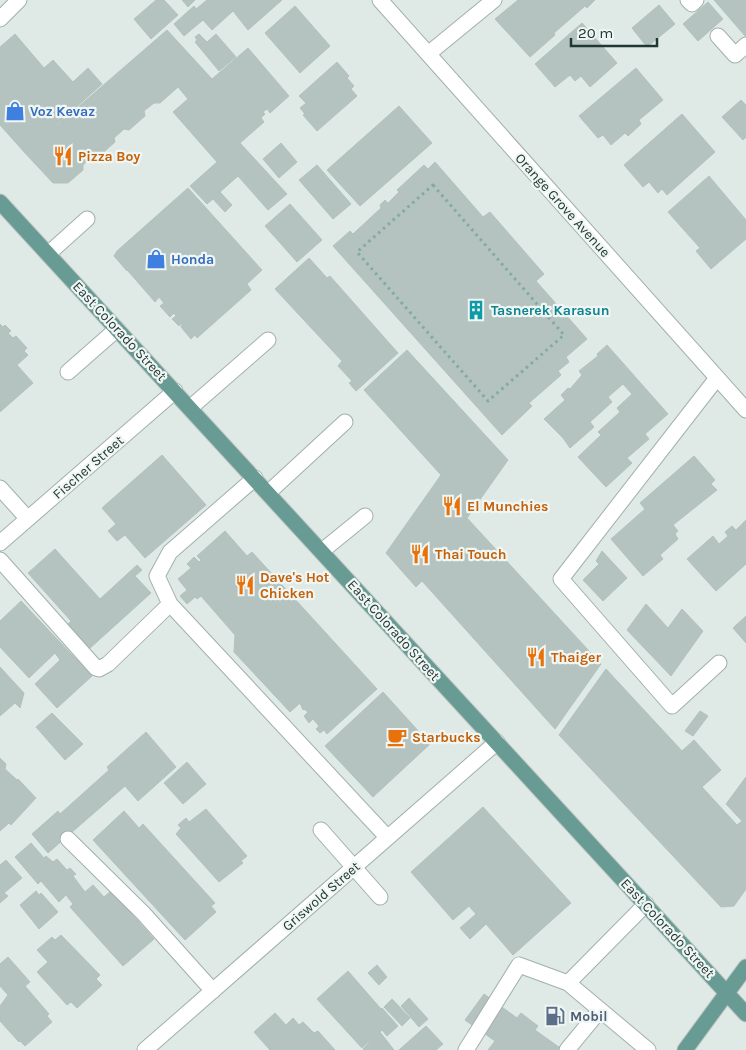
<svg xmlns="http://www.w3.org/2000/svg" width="746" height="1050" viewBox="0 0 746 1050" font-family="Karla,sans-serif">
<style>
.building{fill:#b4c3bf;stroke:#b2c2bd}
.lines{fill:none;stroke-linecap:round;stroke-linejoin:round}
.minor-casing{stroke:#a2b0ac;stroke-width:17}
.major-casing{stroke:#bcc3c2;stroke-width:17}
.path{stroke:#82aaa1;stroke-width:3;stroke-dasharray:2.5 4;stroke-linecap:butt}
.minor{stroke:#fff;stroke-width:15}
.major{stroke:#679b93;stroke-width:15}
.labels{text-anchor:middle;stroke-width:4.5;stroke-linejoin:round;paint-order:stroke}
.shop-label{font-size:14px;font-weight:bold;fill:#366cbe;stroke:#eff6f3;text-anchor:start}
.food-label{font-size:14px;font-weight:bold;fill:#c56008;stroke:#eff6f3;text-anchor:start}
.street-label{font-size:14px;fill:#213734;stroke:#eff6f3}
.culture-label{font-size:14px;font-weight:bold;fill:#0d838f;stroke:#eff6f3;text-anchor:start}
.service-label{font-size:14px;font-weight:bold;fill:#4e5e75;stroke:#eff6f3;text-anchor:start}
</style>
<rect width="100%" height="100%" fill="#dfe9e5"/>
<path class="building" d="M156,0H164L178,15L151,39L134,19Z
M182,0H195L188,7Z
M207,0H282L248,30L233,11L212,30L203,20L184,36L174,24L194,6L196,9Z
M518,0H595L587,8L585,6L554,33L555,35L530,57L495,19Z
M714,0H746V37Z
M708,2L723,19L698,41L683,24Z
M659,5L675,24L647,47L632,28Z
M295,6L330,46L300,73L265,33Z
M582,23L617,63L590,87L581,76L575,81L570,75L555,87L535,64Z
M167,30L212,79L248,48L289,96L270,113L267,109L263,112L265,114L261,118L264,122L240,143L287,194L268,210L238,176L220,192L232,205L225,212L213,199L207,204L190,186L217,162L173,112L188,99L178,87L160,103H154L144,111L145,116L129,130L124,129L114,138L115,142L98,157L93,156L83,165V170L68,183H53L25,153Z
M15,34L44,68L53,60L73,82L88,68L102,84L25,153L0,125V47Z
M199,34L207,42L216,34L236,57L219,71L195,42L197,40L195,37Z
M337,62L349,76L347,78L354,86L351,89L357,96L317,131L303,115L305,114L300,108L306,103L299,96Z
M636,68L663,100L639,120L641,124L628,136L625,133L611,145L603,135L598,138L579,116Z
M741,100L746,105V137L743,140L722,117Z
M399,106L432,143L360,206L327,170Z
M682,114L715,152L667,195L662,189L658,193L649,182L643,187L624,165Z
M281,143L297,162L279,178L263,159Z
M435,162L483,217L490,212L544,274L536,281L587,339L566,357L569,362L558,371L561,375L529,403L532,406L502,435L333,246L350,231L353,234L381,208L380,205L385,200L388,203L399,192L397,190L424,165L428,169Z
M317,165L351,204L333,219L299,180Z
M709,176L746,220V239L711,269L696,251L700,248L668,212Z
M188,188L262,270L247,284L251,290L197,338L195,335L191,339L181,327L183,322L179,326L172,319L176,316L174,313L170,317L160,306L164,303L159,297L155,302L128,271L131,267L127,271L114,256L117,251Z
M290,204L322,240L297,262L265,226Z
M309,258L327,278L330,276L398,353L356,391L349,383L352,381L338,366L342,361L275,289Z
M0,324L3,327L5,325L11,331L8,333L13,338L16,336L27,348L24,351L28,355L17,365L33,383L0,412Z
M607,345L668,414L645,434L649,439L627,458L632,463L606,487L578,457L601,435L598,432L620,412L617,408L632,394L623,384L608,397L612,402L590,422L594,427L570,448L563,438L544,419L565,400L561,395L568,388L570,389L582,375L579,371L598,356L597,354Z
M407,350L508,460L467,518L601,664L555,729L422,581L416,587L386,553L441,475L364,390Z
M162,455L206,505L145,558L125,535L117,541L108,531L116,524L102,508Z
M694,456L715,480L711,484L717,490L673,525L678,531L675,534L678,539L660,555L663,559L643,576L611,539L645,509L640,503Z
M746,520V564L716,591L687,559L713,536L719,544L728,536L725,532L732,526L736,530Z
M225,531L247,556L252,552L377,689L327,734L324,730L320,733L316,729L319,726L313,719L309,723L304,716L308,712L304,709L303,710L300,703L290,712L234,652L235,635L201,596L197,599L195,597L187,604L180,596L187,590L178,579L191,568L187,564L194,557L199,562L201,560L197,556Z
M55,549L100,599L137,565L142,570L135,576L151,593L89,649L67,625L71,621L28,573Z
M602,551L627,578L603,601L583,580L599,564L596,561Z
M21,601L92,676L57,708L35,684L60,660L55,653L29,678L0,647V621Z
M646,604L668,628L682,609L703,631L671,676L627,630Z
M746,616V643L733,628Z
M0,667L24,693L20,708L15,703L0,716Z
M606,669L682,751L694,740L721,770L702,787L737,825L742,821L726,804L746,777V889L734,906L721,907L559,735Z
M383,692L430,744L373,797L325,746Z
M700,711L708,716L693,736L685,731Z
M52,713L83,744L65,760L36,727Z
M146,732L176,767L138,801L125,786L48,853L32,834L58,811L60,814L109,770L107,767Z
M0,758L6,764L5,769L17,780L18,779L36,798L11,825L9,823L0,831Z
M187,762L206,784L183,804L164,783Z
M483,807L571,903L513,955L486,924L470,939L460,928L476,914L469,906L453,920L411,872Z
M206,809L247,856L241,861L243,863L219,882L176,834L181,828L178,825L186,818L189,822Z
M124,811L139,828L143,824L215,903L211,906L216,912L185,940L93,840Z
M31,843L44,858L46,856L53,862L57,859L67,870L70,868L76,874L73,876L85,892L93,885L104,897L111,891L154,939L123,966L70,907L73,904L66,895L59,902L41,881L38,884L15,857Z
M6,860L22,878L4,893L8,896L0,903V865Z
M36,891L39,895L41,893L58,912L39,929L20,905Z
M61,935L100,975L96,979L102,985L77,1008L71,1002L67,1005L37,972L48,962L37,950L52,937L55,940Z
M8,957L30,982L25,986L49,1014L47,1016L52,1022L25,1046L20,1041L19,1042L0,1021V1006L8,995L0,986V964Z
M377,965L387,977L379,985L368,973Z
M348,971L381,1009L382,1008L398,1026L387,1036L382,1030L362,1048L317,999Z
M484,994L517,1018L521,1013L538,1026L535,1030L563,1050H488L495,1041L465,1020Z
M409,998L428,1019L419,1027L401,1006Z
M392,999L410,1018L402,1026L384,1007Z
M275,1013L286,1025L293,1018L299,1025L303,1022L314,1033L318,1031L335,1050H270L254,1032Z
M426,1026L443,1044L436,1050H399Z
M380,1032L394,1050H364L363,1049Z"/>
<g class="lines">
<defs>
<path id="minor" d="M380,0L746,410
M688,0L692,4L696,0
M0,19L19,0
M718,36L735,55L746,45
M428,54L494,0
M48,254L87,219
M68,372L117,329
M717,378L561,579L672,706L719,663
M190,408L268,340
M255,478L170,552L157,576L170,604L387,837
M0,488L28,519
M268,493L345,422
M0,543L175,391
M322,551L365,516
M0,560L96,668L99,669L108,664L170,604
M321,830L380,897
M68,839L143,913L213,991
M568,983L646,904
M145,1050L497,742
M466,1050L519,965L568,983L648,1050
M567,1050L600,1010"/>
<path id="major" d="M0,202L746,1014
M685,1050L746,967"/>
</defs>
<use href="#minor" class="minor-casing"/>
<use href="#major" class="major-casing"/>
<path class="path" d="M433,185L564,335L488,401L357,252Z"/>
<use href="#minor" class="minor"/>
<use href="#major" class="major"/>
</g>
<defs>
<symbol id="shop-bare" viewBox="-9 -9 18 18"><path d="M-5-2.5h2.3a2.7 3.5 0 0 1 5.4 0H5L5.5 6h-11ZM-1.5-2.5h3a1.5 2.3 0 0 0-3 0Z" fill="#3f7fe0" stroke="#eff6f3" stroke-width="2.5" paint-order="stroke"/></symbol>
<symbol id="restaurant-bare" viewBox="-9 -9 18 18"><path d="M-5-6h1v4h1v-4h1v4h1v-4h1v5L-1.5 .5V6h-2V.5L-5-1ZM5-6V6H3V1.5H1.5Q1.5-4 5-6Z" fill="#e8710a" stroke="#eff6f3" stroke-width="2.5" paint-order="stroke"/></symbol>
<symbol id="building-bare" viewBox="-9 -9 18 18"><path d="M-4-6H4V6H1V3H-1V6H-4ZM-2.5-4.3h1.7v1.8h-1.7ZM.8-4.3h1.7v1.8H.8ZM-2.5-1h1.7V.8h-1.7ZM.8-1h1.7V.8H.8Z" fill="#0f9aa8" stroke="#eff6f3" stroke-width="2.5" paint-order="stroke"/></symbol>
<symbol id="cafe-bare" viewBox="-9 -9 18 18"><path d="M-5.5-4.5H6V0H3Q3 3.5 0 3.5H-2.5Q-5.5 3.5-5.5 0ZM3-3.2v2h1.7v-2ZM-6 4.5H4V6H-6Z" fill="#e8710a" stroke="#eff6f3" stroke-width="2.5" paint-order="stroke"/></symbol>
<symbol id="fuel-bare" viewBox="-9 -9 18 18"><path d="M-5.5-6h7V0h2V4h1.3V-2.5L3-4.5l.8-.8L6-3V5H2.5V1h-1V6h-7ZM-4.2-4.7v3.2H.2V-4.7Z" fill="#5c6f8a" stroke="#eff6f3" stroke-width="2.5" paint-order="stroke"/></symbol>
</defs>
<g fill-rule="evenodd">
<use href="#shop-bare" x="1" y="97" width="28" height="28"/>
<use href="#restaurant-bare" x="49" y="142" width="28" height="28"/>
<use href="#shop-bare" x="142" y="245" width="28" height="28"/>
<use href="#building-bare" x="462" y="296" width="28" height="28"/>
<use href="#restaurant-bare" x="438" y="492" width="28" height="28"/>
<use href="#restaurant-bare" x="406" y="540" width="28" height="28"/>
<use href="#restaurant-bare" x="231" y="571" width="28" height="28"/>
<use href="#restaurant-bare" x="522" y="643" width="28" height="28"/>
<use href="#cafe-bare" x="383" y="723" width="28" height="28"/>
<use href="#fuel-bare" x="541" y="1002" width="28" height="28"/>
</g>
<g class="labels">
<g class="shop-label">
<text x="30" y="116">Voz Kevaz</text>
<text x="171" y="264">Honda</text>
</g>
<g class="food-label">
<text x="78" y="161">Pizza Boy</text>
<text x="467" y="511">El Munchies</text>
<text x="435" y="559">Thai Touch</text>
<text x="260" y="582">Dave's Hot<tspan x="260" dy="16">Chicken</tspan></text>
<text x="551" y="662">Thaiger</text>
<text x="412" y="742">Starbucks</text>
</g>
<g class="street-label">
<text transform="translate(563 205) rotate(48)" y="5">Orange Grove Avenue</text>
<text transform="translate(120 331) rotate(47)" y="5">East Colorado Street</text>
<text transform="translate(88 467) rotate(-41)" y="5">Fischer Street</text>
<text transform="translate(394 630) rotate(48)" y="5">East Colorado Street</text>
<text transform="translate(321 896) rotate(-41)" y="5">Griswold Street</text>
<text transform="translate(668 928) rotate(47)" y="5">East Colorado Street</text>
</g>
<g class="culture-label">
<text x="491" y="315">Tasnerek Karasun</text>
</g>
<g class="service-label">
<text x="570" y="1021">Mobil</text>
</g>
</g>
<path d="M571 38v8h86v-8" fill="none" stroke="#213734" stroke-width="2.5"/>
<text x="578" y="38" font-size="15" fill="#213734" stroke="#eff6f3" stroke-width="4" paint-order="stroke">20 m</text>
</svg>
